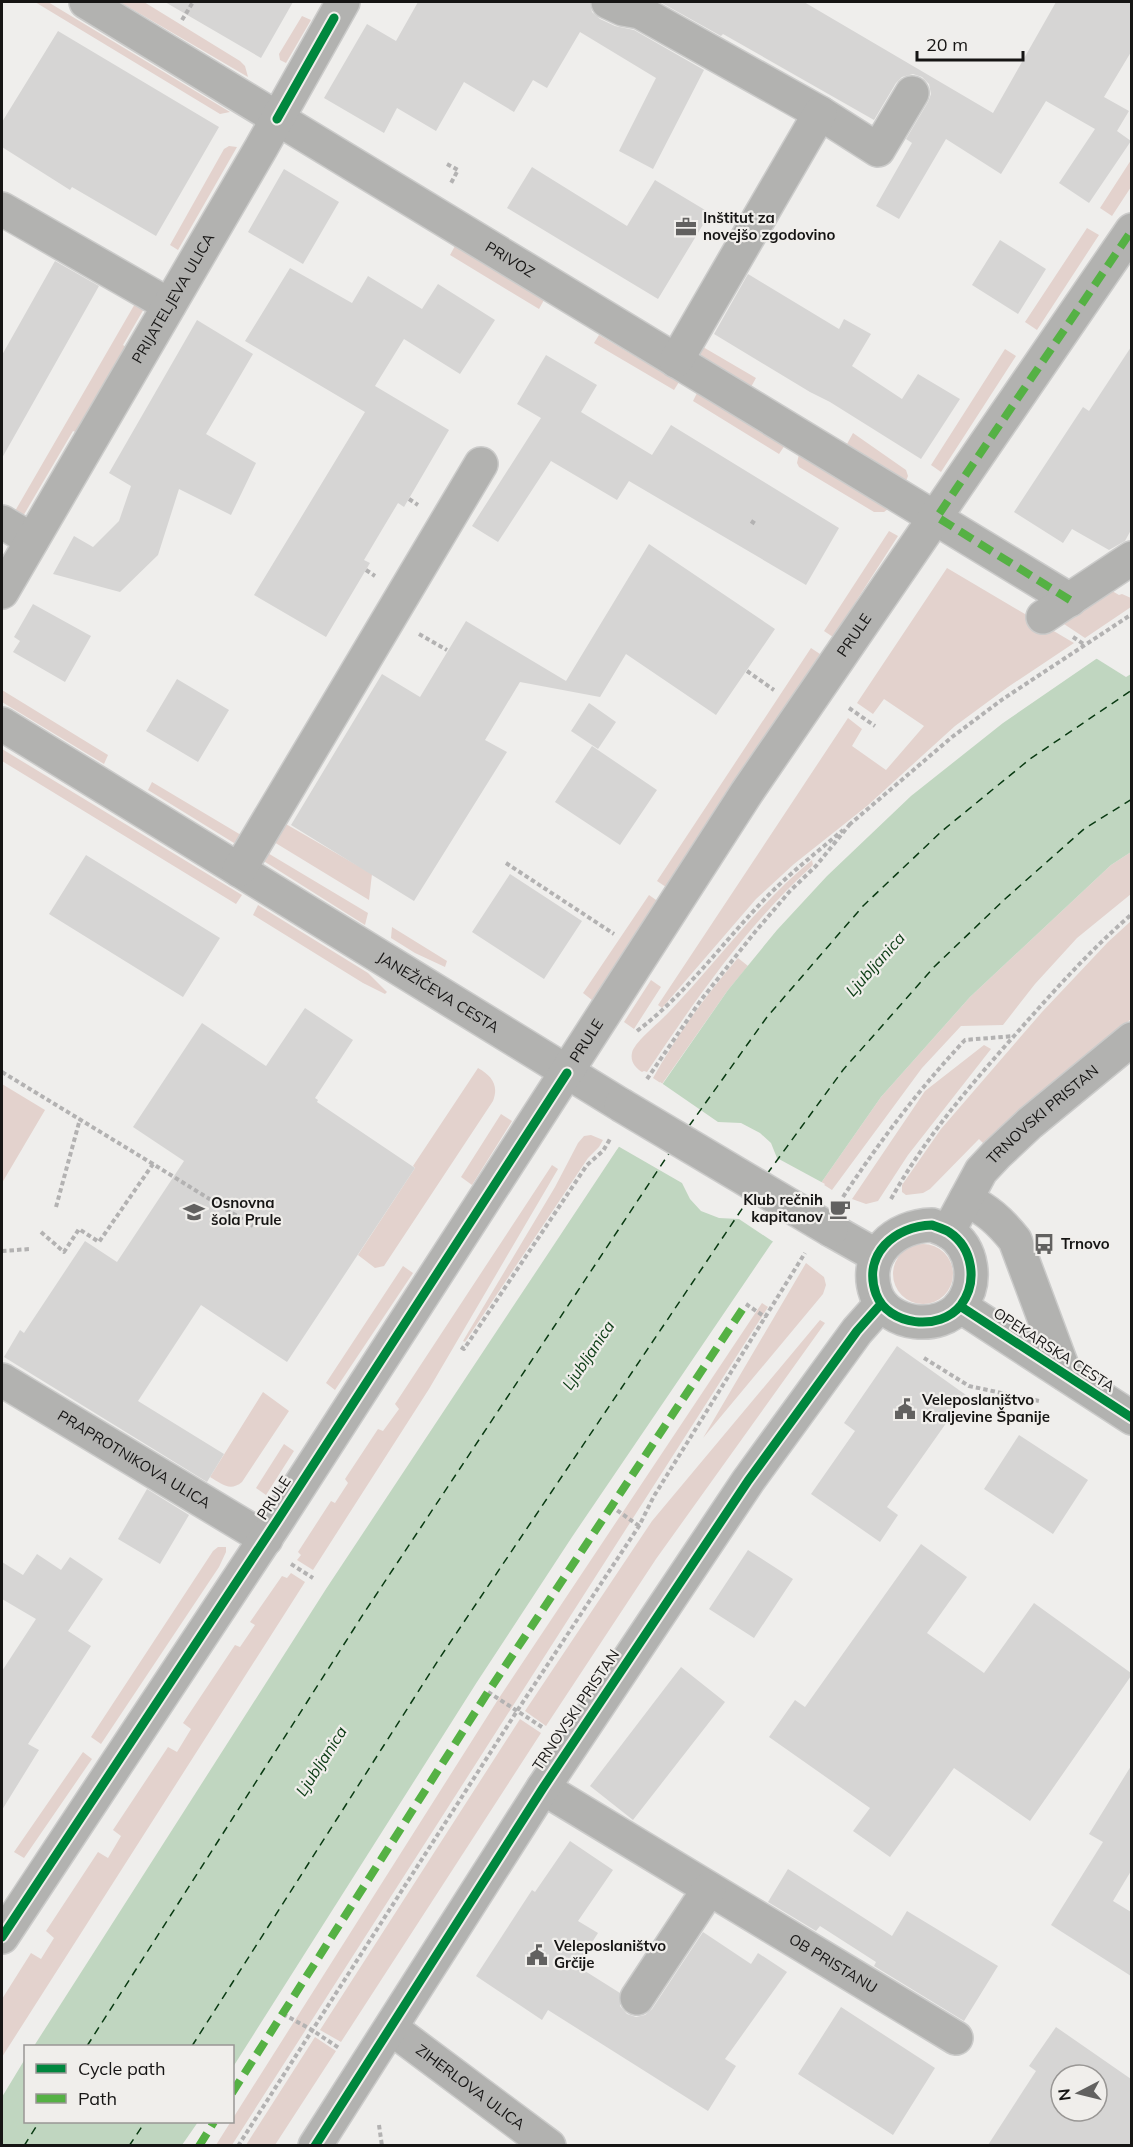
<svg xmlns="http://www.w3.org/2000/svg" width="1133" height="2147" viewBox="0 0 1133 2147" font-family="Mulish,sans-serif">
<style>
.green{fill:#e3d2cd}
.water{fill:#c0d6c0}
.pier{fill:#efeeec}
.lines{fill:none;stroke-linecap:round;stroke-linejoin:round}
.ferry{stroke:#093a12;stroke-width:1.5;stroke-dasharray:8 6;stroke-linecap:butt}
.building{fill:#d6d5d4;fill-rule:evenodd}
.minor-casing{stroke:#cbcbca;stroke-width:36}
.path{stroke:#b3b2b2;stroke-width:4;stroke-dasharray:4.5 3;stroke-linecap:butt}
.minor{stroke:#b2b2b0;stroke-width:33}
.minor-bridge-casing{stroke:#cbcbca;stroke-width:36;stroke-linecap:butt}
.minor-bridge{stroke:#b2b2b0;stroke-width:33}
.quiet{stroke:#55b144;stroke-width:8;stroke-dasharray:15 8;stroke-linecap:butt}
.cycleway-casing{stroke:#f0eeeb;stroke-width:13}
.cycleway{stroke:#00873e;stroke-width:9}
.labels{text-anchor:middle;stroke-width:4.5;stroke-linejoin:round;paint-order:stroke}
.poi-label{font-size:15px;font-weight:bold;fill:#161514;stroke:#f0eeeb;text-anchor:start}
.street-label{font-size:15px;fill:#161514;stroke:#f0eeeb}
.water-label{font-size:16px;font-style:italic;fill:#093a12;stroke:#f0eeeb}
</style>
<rect width="100%" height="100%" fill="#efeeec"/>
<path class="green" d="M35,2H48L230,112L220,114Z
M120,2H144L240,61L245,66L248,77Z
M302,16L311,20L286,63L280,60L279,54Z
M229,146L237,147L178,250L170,245L224,149Z
M1131,160V187L1112,216L1100,208Z
M1087,228L1099,235L1037,330L1025,322Z
M455,246L544,300L539,309L450,255Z
M136,302L145,307L123,345L129,349L80,434L73,431L19,523L11,518Z
M599,335L679,382L674,390L594,343Z
M703,347L756,378L751,387L698,356Z
M1005,349L1016,356L941,472L931,465Z
M697,393L785,445L779,454L693,401Z
M853,433L906,470L908,476L906,481L847,444Z
M799,454L888,509L884,512H874L799,467L797,463Z
M889,531L898,536L833,637L824,631Z
M947,568L1074,643L1008,687L955,726L867,806L794,864L756,899L662,1008L658,1005L848,718L862,729L852,746L886,770L924,726L884,699L873,714L857,703Z
M1107,588L1119,595L1122,594L1131,598V607L1085,638L1058,620Z
M811,648L820,654L666,887L657,881Z
M2,690L108,755L104,764L2,702Z
M2,749L242,895L236,904L2,761Z
M152,782L241,835L234,843L148,790Z
M279,820L372,874L369,900L269,839Z
M266,852L368,913L365,925L262,860Z
M1131,852V894L1077,938L1035,984L1003,1025L961,1026L922,1068L832,1190L821,1183L881,1097L970,997L1111,865Z
M812,860L813,865C748,924 696,999 647,1072L644,1071L642,1072C636,1068 630,1062 632,1053C634,1042 661,1021 669,1012C717,962 758,904 812,860Z
M649,895L659,902L592,1000L583,993Z
M258,905L368,973L387,992L385,994L363,983L253,915Z
M1131,921V1019L985,1145L979,1139L930,1189L923,1193L906,1195L902,1192V1185L941,1129L1042,1012L1108,942Z
M392,927L447,961L445,967L415,953L391,938Z
M738,958L748,966L728,990L662,1084L653,1078C677,1035 706,995 738,958Z
M651,980L661,987L634,1029L624,1022Z
M984,1045L991,1049L908,1155L878,1201L866,1204L852,1199L925,1091Z
M478,1068C492,1076 499,1085 493,1101L384,1266L375,1268L358,1255L415,1168L413,1166Z
M2,1084L45,1110L2,1183Z
M501,1114L512,1121L472,1185L461,1177Z
M591,1135L603,1140L599,1147L588,1158L465,1342L463,1341L555,1187L578,1143L584,1136Z
M552,1165L558,1169L429,1389L313,1570L297,1560L301,1555L298,1552L331,1501L335,1503L348,1483L345,1479L378,1429L383,1431L399,1409L395,1404Z
M893 1274a30 30 0 1 1 60 0a30 30 0 1 1-60 0Z
M806,1263L824,1277L826,1285L823,1294L703,1438Z
M403,1266L413,1273L335,1390L326,1383Z
M762,1303L768,1307L232,2145H216L499,1698Z
M820,1320L825,1323L656,1559L546,1726L525,1711L652,1521Z
M263,1392L289,1411L242,1482C230,1492 222,1484 210,1477Z
M284,1444L294,1451L266,1495L256,1488Z
M218,1547H226V1552L219,1567L101,1744L91,1737L213,1551Z
M291,1573L305,1582L2,2057V1999L31,1953L41,1959L54,1938L46,1931L98,1852L108,1858L121,1836L113,1830L168,1747L177,1752L191,1729L183,1723L235,1645L240,1647L255,1625L250,1622L282,1576L287,1578Z
M520,1719L541,1733L341,2042L320,2030Z
M83,1752L92,1759L24,1858L14,1852Z
M315,2037L336,2051L275,2145H246Z"/>
<path class="water" d="M1131,635V852L1111,865L970,997L881,1097L821,1183L771,1244L572,1537L477,1682L233,2067L232,2046H34L326,1589L616,1151L728,990L777,930L827,876L911,796L1003,723Z
M25,2059L26,2122H198L182,2145H2V2097Z"/>
<path class="pier" d="M1132,632L1131,674L1126,677L1094,657Z
M660,1082L718,1122L741,1123L760,1133L771,1143L777,1158L825,1184L775,1243L739,1219L719,1218L701,1211L690,1199L682,1183L616,1145Z"/>
<g class="lines">
<path class="ferry" d="M689,1126L767,1017L863,906L942,831L1030,759L1132,690
M767,1174L843,1070L934,967L1005,899L1084,829L1132,799
M87,2046L364,1613L670,1152
M192,2046L439,1659L748,1200
M24,2146L39,2122
M129,2146L145,2122"/>
</g>
<path class="building" d="M165,2H293L261,58Z
M418,2H590L592,12L600,19L615,26L634,30L704,70L653,169L619,151L656,78L580,32L547,88L533,80L514,112L464,82L436,131L397,108L384,133L324,98L367,24L396,41Z
M660,2H804L993,113L1056,2H1131V52L1104,97L1129,111L1117,131L1131,141L1089,203L1059,183L1095,129L1046,101L1001,174L946,139L899,219L876,206L912,143L906,139L928,102L931,94L929,84L922,77L913,74L902,77L896,83L874,120L723,34L721,36Z
M58,31L219,127L156,236L72,187L70,190L2,147V122Z
M532,167L627,226L655,180L710,213L658,299L507,208Z
M284,169L339,202L303,264L248,232Z
M1000,240L1046,269L1018,314L972,285Z
M55,261L99,286L2,458V355Z
M290,268L352,303L368,276L422,309L438,284L495,320L460,374L404,339L375,386L449,430L404,507L398,503L383,528L364,560L370,563L326,637L254,595L365,412L245,341Z
M748,274L839,329L844,319L871,334L852,366L902,399L918,374L960,399L921,459L830,402L810,392L714,334Z
M197,320L253,354L206,434L256,463L231,515L179,489L158,555L120,592L53,574L74,536L93,547L119,521L131,486L109,473Z
M1131,347V530L1125,541L1109,550L1072,529L1063,543L1014,512L1083,407L1089,411Z
M546,355L597,385L581,412L652,455L671,425L839,528L806,585L629,481L617,500L551,461L498,542L472,526L541,418L517,404Z
M649,544L775,629L716,715L626,654L600,697L520,682L485,740L507,752L414,901L291,825L382,674L420,697L466,621L566,681Z
M33,604L91,636L65,682L13,652L20,641L14,637Z
M177,679L229,710L198,762L146,731Z
M589,703L616,722L598,749L571,731Z
M592,746L657,790L620,845L555,802Z
M86,855L220,938L183,997L49,914Z
M510,874L582,921L544,979L472,932Z
M305,1008L353,1040L315,1098L318,1100L317,1102L415,1168L287,1362L201,1305L138,1401L224,1454L207,1482L4,1357L20,1330L24,1333L85,1241L117,1262L184,1161L133,1127L202,1023L266,1066Z
M897,1346L966,1395L887,1507L898,1515L880,1542L811,1494L855,1431L844,1423Z
M1019,1435L1088,1480L1053,1534L984,1489Z
M147,1489L189,1515L160,1564L118,1539Z
M921,1544L967,1577L927,1633L984,1673L1034,1603L1131,1673V1676L1030,1821L954,1768L890,1857L853,1831L870,1808L769,1737L795,1700L805,1707Z
M748,1550L793,1579L754,1638L709,1609Z
M37,1554L61,1570L70,1557L103,1579L68,1631L91,1646L28,1744L39,1750L2,1810V1671L36,1619L2,1599V1562L23,1575Z
M681,1667L725,1702L633,1820L590,1786Z
M1131,1766V1871L1113,1901L1131,1912V1976L1051,1925L1103,1842L1089,1834Z
M570,1841L613,1870L578,1921L598,1933L577,1966L620,1993V2006L627,2014L636,2017L645,2015L652,2009L703,1932L751,1964L758,1953L787,1972L725,2059L736,2066L708,2111L548,2010L542,2020L476,1976L532,1890L535,1892Z
M788,1869L892,1936L907,1911L998,1966L964,2021L874,1966L876,1962L820,1926L816,1931L768,1902Z
M841,2007L935,2068L893,2135L798,2074Z
M1056,2027L1131,2079V2145H988L1036,2071L1029,2066ZM1061,2075H1097V2111H1061Z"/>
<g class="lines">
<defs>
<g id="minor">
<path id="s1" d="M86,2L1070,600"/>
<path d="M608,2L623,9L640,12L820,113L878,150L912,93"/>
<path d="M2,209L169,305"/>
<path d="M676,361L820,113"/>
<path d="M2,522L32,540"/>
<path id="s2" d="M2,592L261,148L343,2"/>
<path d="M1043,617L1132,558"/>
<path id="s3" d="M2,724L621,1105"/>
<path d="M239,870L481,464"/>
<path d="M966,1199C988,1211 999,1220 1015,1240L1065,1374"/>
<path d="M932,1225C937,1227 944,1229 949,1232C973,1248 978,1282 961,1305C940,1332 888,1326 876,1294C862,1254 895,1226 932,1225Z"/>
<path d="M831,1230L877,1256"/>
<path id="s4" d="M948,1232L981,1171L997,1154L1030,1123L1132,1039"/>
<path d="M960,1306L1132,1418"/>
<path id="s5" d="M2,1380L266,1539"/>
<path id="s6" d="M543,1788L956,2038"/>
<path id="s7" d="M2,1937L277,1521L747,792L1132,230"/>
<path d="M637,1998L709,1889"/>
<path id="s8" d="M391,2028L549,2146"/>
<path d="M315,2146L543,1788L748,1481L857,1331L881,1304"/>
</g>
</defs>
<use href="#minor" class="minor-casing"/>
<path class="path" d="M182,20L193,2
M447,164L458,170L450,185
M409,499L418,505
M751,521L757,525
M366,570L375,576
M419,634L447,650
M1073,637L1085,645
M747,671L774,690
M849,708L875,726
M849,825L952,737L1003,699L1132,614
M506,863L614,934
M637,1031C685,995 720,946 761,903C786,876 815,854 843,830
M2,1072L153,1164
M647,1079L701,1000L755,932L790,891L816,866L850,824
M843,1197C880,1141 919,1089 965,1040L1014,1036
M891,1199C925,1138 968,1088 1014,1036C1052,993 1089,951 1132,914
M56,1207L80,1119
M41,1232L64,1252L79,1229L99,1242L153,1164L253,1226
M2,1251L30,1249
M746,1304L765,1317
M461,1347L464,1349L587,1165L603,1151L610,1139
M924,1358L969,1386L1039,1401
M611,1506L639,1526
M291,1564L313,1578
M488,1692L542,1727
M283,2014L312,2030L339,2048
M379,2125L382,2146
M238,2146L517,1711L639,1526L654,1496L805,1253"/>
<use href="#minor" class="minor"/>
<defs>
<path id="minor-bridge" d="M621,1105L831,1230"/>
</defs>
<use href="#minor-bridge" class="minor-bridge-casing"/>
<use href="#minor-bridge" class="minor-bridge"/>
<path class="quiet" d="M1070,600L937,517L1132,230
M232,2093L488,1692L746,1304
M199,2146L214,2122"/>
<defs>
<path id="cycleway" d="M277,119L334,18
M932,1225C937,1227 944,1229 949,1232C973,1248 978,1282 961,1305C940,1332 888,1326 876,1294C862,1254 895,1226 932,1225Z
M960,1306L1132,1418
M2,1937L277,1521L567,1073
M315,2146L543,1788L748,1481L857,1331L881,1304"/>
</defs>
<use href="#cycleway" class="cycleway-casing"/>
<use href="#cycleway" class="cycleway"/>
</g>
<defs>
<symbol id="office-bare" viewBox="-9 -9 18 18"><path d="M-6-3h4V-5.5h4V-3h4V5H-6ZM-1-4.5V-3h2v-1.5ZM-6 0V1H6V0Z" fill="#626160" stroke="#f0eeeb" stroke-width="2.5" paint-order="stroke"/></symbol>
<symbol id="cafe-bare" viewBox="-9 -9 18 18"><path d="M-5.5-4.5H6V0H3Q3 3.5 0 3.5H-2.5Q-5.5 3.5-5.5 0ZM3-3.2v2h1.7v-2ZM-6 4.5H4V6H-6Z" fill="#626160" stroke="#f0eeeb" stroke-width="2.5" paint-order="stroke"/></symbol>
<symbol id="school-bare" viewBox="-9 -9 18 18"><path d="M0-5L7-2L0 1L-7-2ZM-4 1L0 2.5L4 1V4Q0 6-4 4Z" fill="#626160" stroke="#f0eeeb" stroke-width="2.5" paint-order="stroke"/></symbol>
<symbol id="bus-bare" viewBox="-9 -9 18 18"><path d="M-5-6H5V4H4V6H2V4H-2V6H-4V4H-5ZM-3.5-4V0h7V-4ZM-3.5 1.2v1.5H-2V1.2ZM2 1.2v1.5H3.5V1.2Z" fill="#626160" stroke="#f0eeeb" stroke-width="2.5" paint-order="stroke"/></symbol>
<symbol id="civic-bare" viewBox="-9 -9 18 18"><path d="M-.6-6.5H3V-4.5H.6V-3L4-1V1h2V6H-6V1h2V-1L-.6-3ZM-1.2 2.5V6h2.4V2.5Z" fill="#626160" stroke="#f0eeeb" stroke-width="2.5" paint-order="stroke"/></symbol>
</defs>
<g fill-rule="evenodd">
<use href="#office-bare" x="671" y="212" width="30" height="30"/>
<use href="#cafe-bare" x="825" y="1194" width="30" height="30"/>
<use href="#school-bare" x="179" y="1197" width="30" height="30"/>
<use href="#bus-bare" x="1029" y="1229" width="30" height="30"/>
<use href="#civic-bare" x="890" y="1394" width="30" height="30"/>
<use href="#civic-bare" x="522" y="1940" width="30" height="30"/>
</g>
<g class="labels">
<g class="poi-label">
<text x="703" y="223">Inštitut za<tspan x="703" dy="17">novejšo zgodovino</tspan></text>
<text x="823" y="1205" text-anchor="end">Klub rečnih<tspan x="823" dy="17">kapitanov</tspan></text>
<text x="211" y="1208">Osnovna<tspan x="211" dy="17">šola Prule</tspan></text>
<text x="1061" y="1249">Trnovo</text>
<text x="922" y="1405">Veleposlaništvo<tspan x="922" dy="17">Kraljevine Španije</tspan></text>
<text x="554" y="1951">Veleposlaništvo<tspan x="554" dy="17">Grčije</tspan></text>
</g>
<g class="street-label">
<text dy="5" stroke="none"><textPath href="#s1" startOffset="496">PRIVOZ</textPath></text>
<text dy="5" stroke="none"><textPath href="#s2" startOffset="340">PRIJATELJEVA ULICA</textPath></text>
<text dy="5" stroke="none"><textPath href="#s7" startOffset="1556">PRULE</textPath></text>
<text dy="5" stroke="none"><textPath href="#s3" startOffset="512">JANEŽIČEVA CESTA</textPath></text>
<text dy="5" stroke="none"><textPath href="#s7" startOffset="1070">PRULE</textPath></text>
<text dy="5" stroke="none"><textPath href="#s4" startOffset="153">TRNOVSKI PRISTAN</textPath></text>
<text transform="translate(1054 1350) rotate(33)" y="5">OPEKARSKA CESTA</text>
<text dy="5" stroke="none"><textPath href="#s5" startOffset="154">PRAPROTNIKOVA ULICA</textPath></text>
<text transform="translate(274 1498) rotate(-57)" y="5">PRULE</text>
<text transform="translate(576 1710) rotate(-56)" y="5">TRNOVSKI PRISTAN</text>
<text dy="5" stroke="none"><textPath href="#s6" startOffset="339">OB PRISTANU</textPath></text>
<text dy="5" stroke="none"><textPath href="#s8" startOffset="99">ZIHERLOVA ULICA</textPath></text>
</g>
<g class="water-label">
<text transform="translate(875 964) rotate(-48)" y="6">Ljubljanica</text>
<text transform="translate(588 1355) rotate(-56)" y="6">Ljubljanica</text>
<text transform="translate(321 1761) rotate(-57)" y="6">Ljubljanica</text>
</g>
</g>
<rect width="1133" height="2147" fill="none" stroke="#161514" stroke-width="6"/>
<rect x="24" y="2045" width="210" height="78" fill="#f0eeeb" stroke="#999795" stroke-width="1.5"/>
<rect x="36" y="2064" width="30" height="9" fill="#00873e" stroke="#999795" stroke-width="1.5"/>
<text x="78" y="2075" font-size="18" fill="#161514">Cycle path</text>
<rect x="36" y="2094" width="30" height="9" fill="#55b144" stroke="#999795" stroke-width="1.5"/>
<text x="78" y="2105" font-size="18" fill="#161514">Path</text>
<g transform="translate(1079 2093) rotate(263)"><circle r="28" fill="#f0eeeb" stroke="#999795" stroke-width="1.5"/>
<path d="M0-4.5L10 22L0 15L-10 22Z" fill="#626160"/>
<text y="-9" font-size="16" font-weight="bold" text-anchor="middle" fill="#161514">N</text>
</g>
<path d="M917 51v9h106v-9" fill="none" stroke="#161514" stroke-width="3"/>
<text x="926" y="51" font-size="18" fill="#161514" stroke="#f0eeeb" stroke-width="4.5" paint-order="stroke">20 m</text>
</svg>
